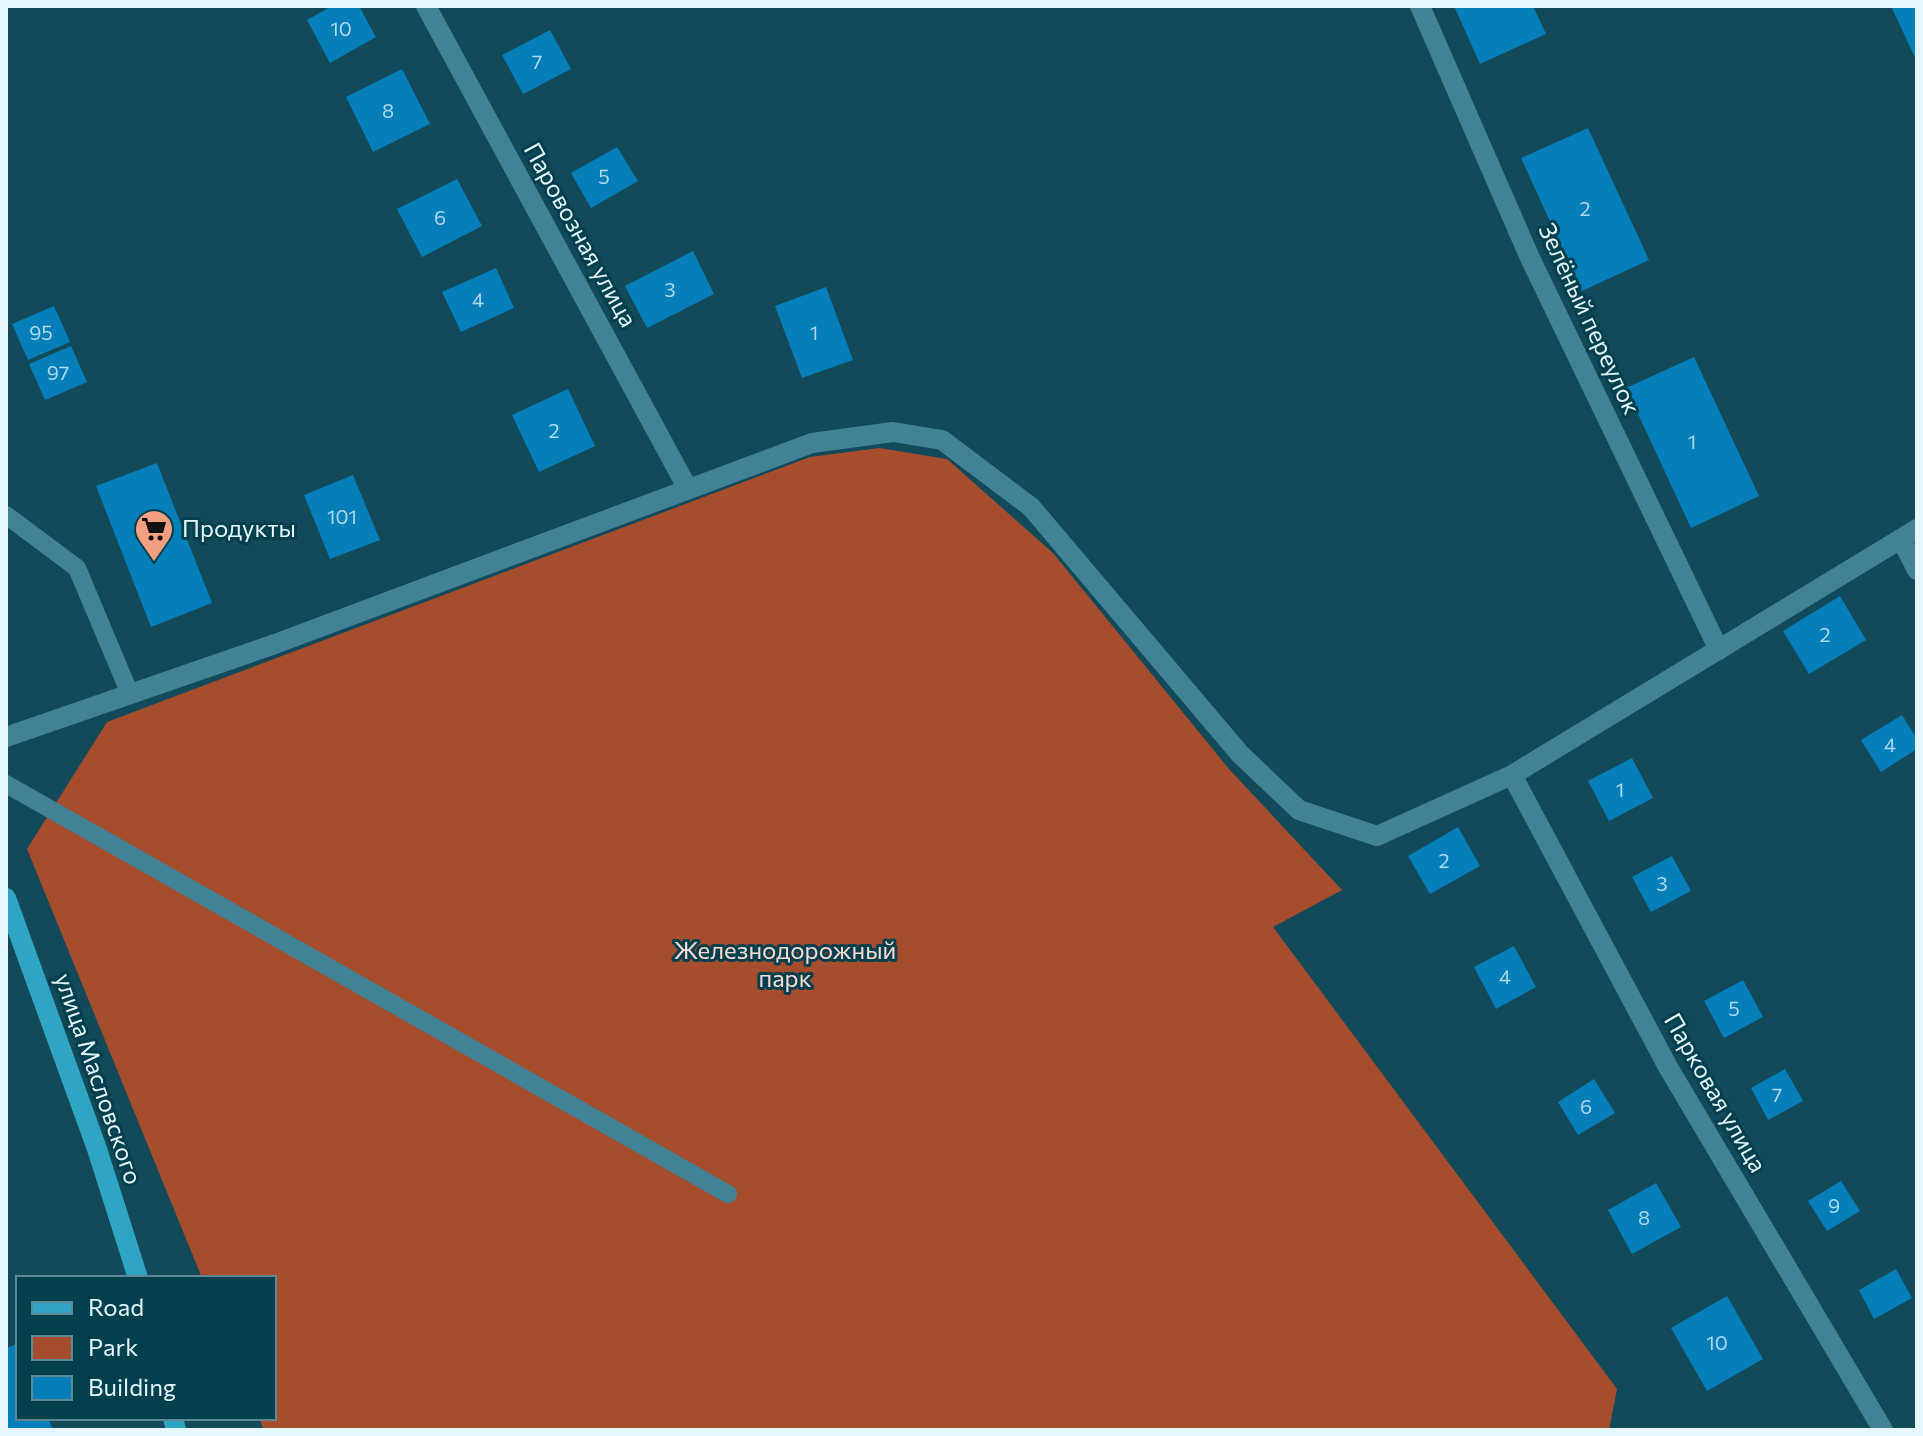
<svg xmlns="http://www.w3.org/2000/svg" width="1923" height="1436" viewBox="0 0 1923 1436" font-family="Commissioner,sans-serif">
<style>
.green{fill:#a54d2d}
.building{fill:#057eb9}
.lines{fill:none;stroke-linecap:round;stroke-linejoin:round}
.lane{stroke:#428295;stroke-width:18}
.street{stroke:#428295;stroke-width:20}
.secondary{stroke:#2fa4c3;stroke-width:20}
.labels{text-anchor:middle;stroke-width:6;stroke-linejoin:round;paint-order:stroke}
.number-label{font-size:20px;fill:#add9eb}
.street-label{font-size:24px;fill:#e5f7fc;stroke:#03404e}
.poi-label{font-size:24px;fill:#e5f7fc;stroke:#03404e;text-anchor:start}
.park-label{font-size:24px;fill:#fbdbd1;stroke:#03404e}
</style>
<rect width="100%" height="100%" fill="#134a59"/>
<path class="green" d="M879,448L947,459L1053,553L1229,769L1342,890L1273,927L1617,1389L1609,1430H264L259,1418H274V1278H202L27,849L107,722L810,457Z"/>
<path class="building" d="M332,6H359L376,37L330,63L307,20Z
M1454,6H1533L1546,34L1480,64Z
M1891,6H1917V62Z
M550,30L571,69L523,94L502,55Z
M402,69L430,124L373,152L346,97Z
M1588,128L1649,260L1582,291L1521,158Z
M617,147L638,181L591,208L571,173Z
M457,179L482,226L422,257L397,209Z
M693,251L714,294L647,328L625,286Z
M496,268L514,308L461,332L442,292Z
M826,287L853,360L802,378L775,306Z
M54,306L70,342L28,360L12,324Z
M71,346L87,382L45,400L29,364Z
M1694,357L1759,496L1691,528L1626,388Z
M568,389L595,446L539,472L512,415Z
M157,463L212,603L151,627L96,486Z
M353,475L380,540L330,559L304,495Z
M1840,596L1866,640L1809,674L1783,631Z
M1902,715L1917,739V749L1881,772L1861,740Z
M1632,758L1653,798L1609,821L1588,781Z
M1458,827L1480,866L1430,894L1408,856Z
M1672,856L1691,891L1651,912L1632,877Z
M1514,946L1536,987L1496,1009L1474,967Z
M1743,980L1763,1017L1724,1038L1704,1001Z
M1785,1069L1803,1101L1768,1120L1751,1088Z
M1594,1079L1615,1113L1578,1135L1558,1102Z
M1841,1181L1860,1211L1827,1231L1808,1201Z
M1656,1183L1681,1227L1632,1254L1608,1210Z
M1896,1269L1912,1298L1874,1319L1859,1290Z
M1727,1296L1763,1359L1707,1391L1671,1328Z
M18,1344V1418H48L53,1430H6V1348Z"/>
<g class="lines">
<path class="lane" d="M6,515L77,568L127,687
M6,784L728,1194"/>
<path class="street" d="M426,6L688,489
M1420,6L1530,258L1719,650
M1901,539L1917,570
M6,737L275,644L812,443L893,432L942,440L1031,507L1240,754L1299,810L1377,836L1512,775L1917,529
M1512,775L1668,1067L1883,1430"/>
<path class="secondary" d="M6,898L97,1149L138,1278
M173,1418L176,1430"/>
</g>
<defs>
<symbol id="supermarket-pin" viewBox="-11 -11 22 30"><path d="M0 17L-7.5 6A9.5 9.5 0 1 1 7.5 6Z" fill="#f39f82" stroke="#03404e"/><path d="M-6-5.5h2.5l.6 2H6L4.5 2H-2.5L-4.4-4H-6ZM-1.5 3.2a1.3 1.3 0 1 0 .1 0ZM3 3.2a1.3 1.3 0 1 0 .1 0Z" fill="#111"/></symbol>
</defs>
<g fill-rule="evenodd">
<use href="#supermarket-pin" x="132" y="507" width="44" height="60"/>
</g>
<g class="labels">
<g class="number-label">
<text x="341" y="36">10</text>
<text x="537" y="69">7</text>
<text x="388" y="118">8</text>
<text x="604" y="184">5</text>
<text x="1585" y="216">2</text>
<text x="440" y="225">6</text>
<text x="670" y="297">3</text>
<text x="478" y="307">4</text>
<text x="41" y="340">95</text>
<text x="814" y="340">1</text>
<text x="58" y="380">97</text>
<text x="554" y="438">2</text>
<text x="1692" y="449">1</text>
<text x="342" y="524">101</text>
<text x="1825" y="642">2</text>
<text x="1890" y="752">4</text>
<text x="1620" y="797">1</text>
<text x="1444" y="868">2</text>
<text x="1662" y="891">3</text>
<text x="1505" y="984">4</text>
<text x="1734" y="1016">5</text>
<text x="1777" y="1102">7</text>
<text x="1586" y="1114">6</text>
<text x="1834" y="1213">9</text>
<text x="1644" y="1225">8</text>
<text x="1717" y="1350">10</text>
</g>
<g class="street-label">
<text transform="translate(580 235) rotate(61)" y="8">Паровозная улица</text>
<text transform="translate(1589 319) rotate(65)" y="8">Зелёный переулок</text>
<text transform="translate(98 1079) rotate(71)" y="8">улица Масловского</text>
<text transform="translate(1715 1093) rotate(60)" y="8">Парковая улица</text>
</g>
<g class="poi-label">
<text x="182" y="537">Продукты</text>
</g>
<g class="park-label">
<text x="785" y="959">Железнодорожный<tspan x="785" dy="28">парк</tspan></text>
</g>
</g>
<rect width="1923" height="1436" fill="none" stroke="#e5f7fc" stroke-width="16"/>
<rect x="16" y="1276" width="260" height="144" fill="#03404e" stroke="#5d8994" stroke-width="2"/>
<rect x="32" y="1302" width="40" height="12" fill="#2fa4c3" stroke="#5d8994" stroke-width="2"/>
<text x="88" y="1316" font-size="24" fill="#e5f7fc">Road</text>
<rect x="32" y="1336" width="40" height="24" fill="#a54d2d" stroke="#5d8994" stroke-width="2"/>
<text x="88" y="1356" font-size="24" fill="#e5f7fc">Park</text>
<rect x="32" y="1376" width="40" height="24" fill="#057eb9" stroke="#5d8994" stroke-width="2"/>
<text x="88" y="1396" font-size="24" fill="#e5f7fc">Building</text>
</svg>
